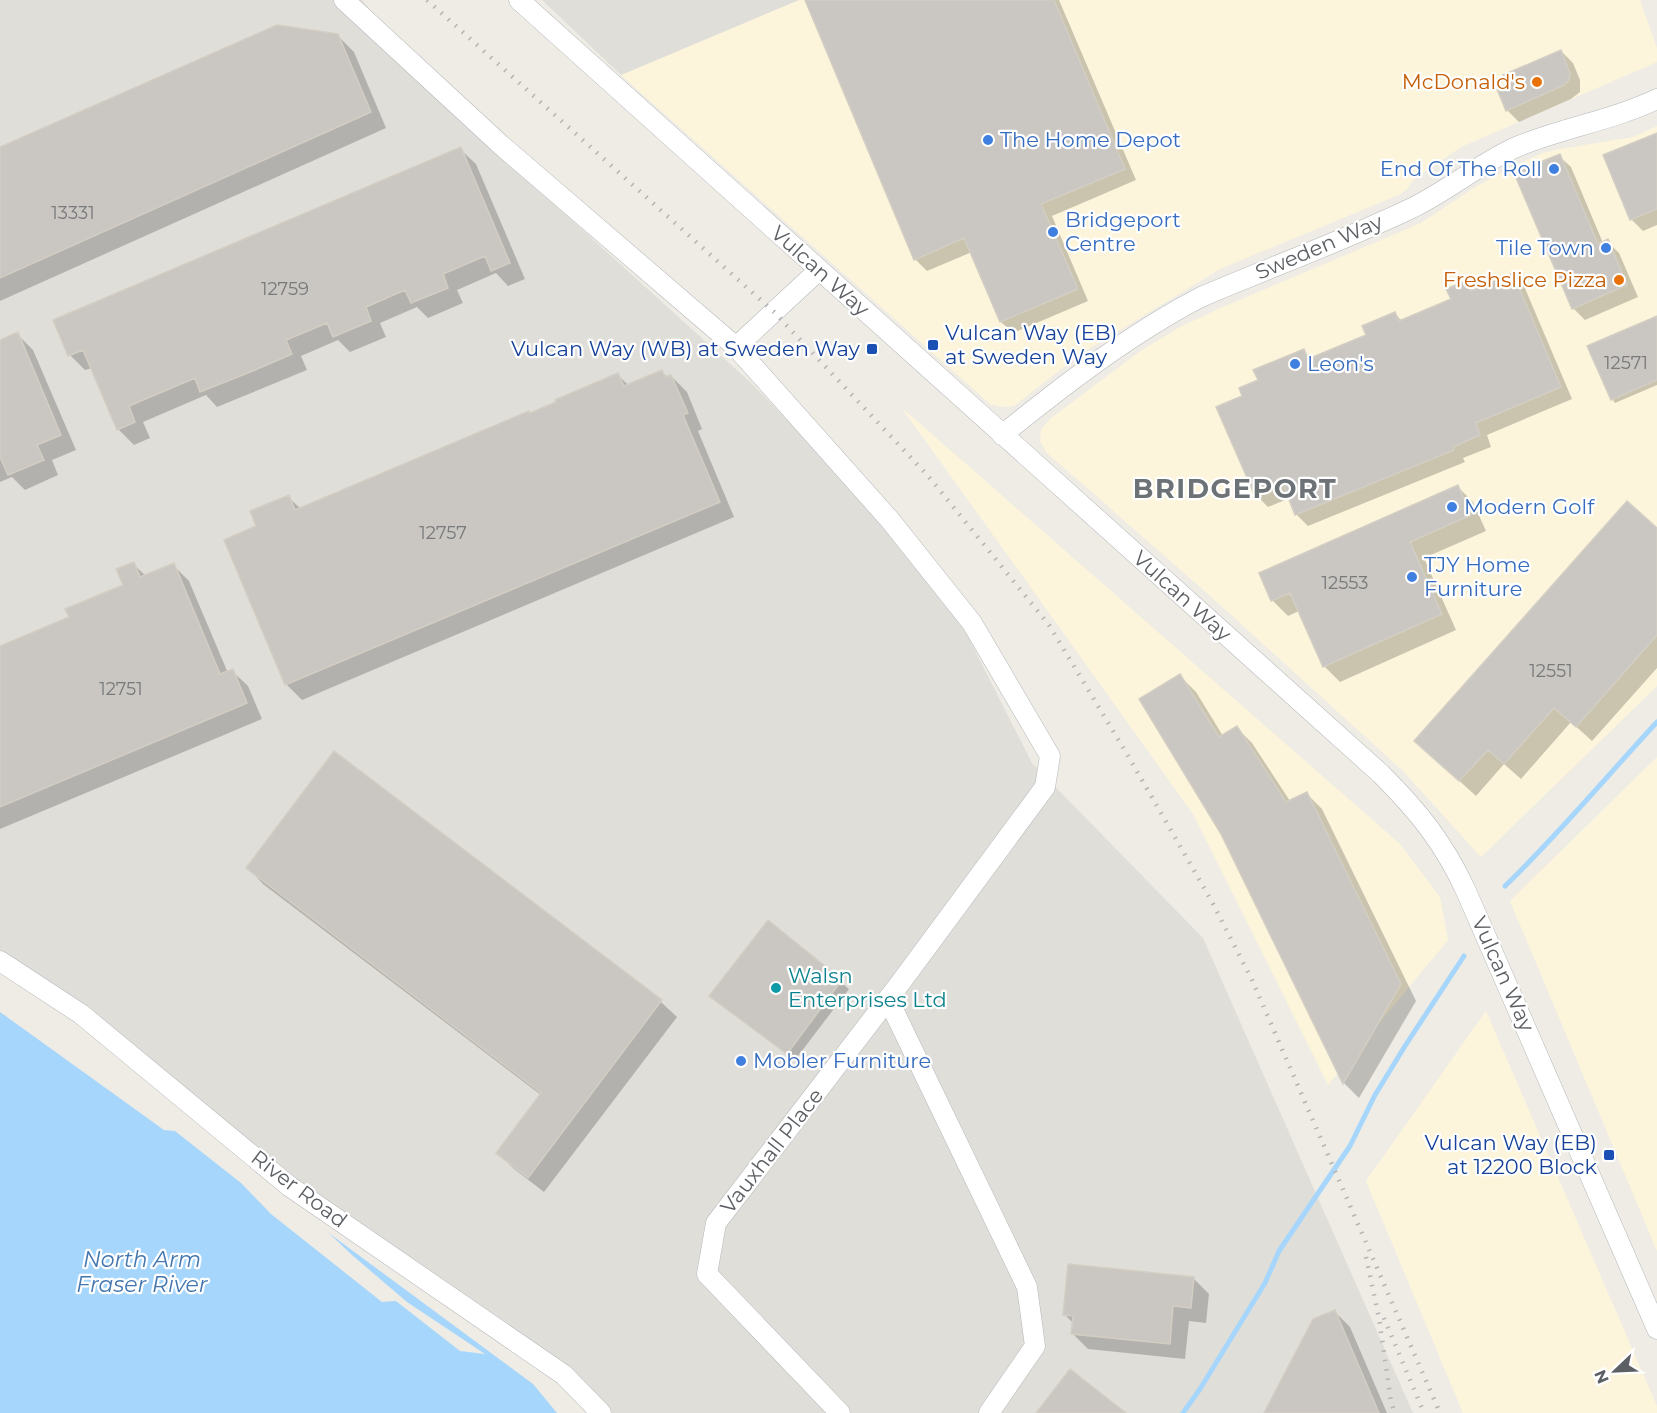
<svg xmlns="http://www.w3.org/2000/svg" width="1657" height="1413" viewBox="0 0 1657 1413" font-family="Montserrat,sans-serif">
<style>
.commercial{fill:#fdf5db}
.industrial{fill:#e0ded9}
.water{fill:#a7d6fc}
.pier{fill:#eeece4}
.shadow{fill:#0003}
.lines{fill:none;stroke-linecap:round;stroke-linejoin:round}
.stream{stroke:#a7d6fc;stroke-width:5}
.building{fill:#cac7c2;stroke:#d3cec3;stroke-width:1.5}
.minor-casing{stroke:#b5b7bb;stroke-width:21}
.minor{stroke:#fff;stroke-width:20}
.rail{stroke:#b3b4b4;stroke-width:4.5;stroke-dasharray:1.5 8;stroke-linecap:butt}
.food-dot{fill:#e8710a;stroke:#fff;stroke-width:2}
.shop-dot{fill:#3f7fe0;stroke:#fff;stroke-width:2}
.transit-dot{fill:#1a4fb4;stroke:#fff;stroke-width:2}
.culture-dot{fill:#0f9aa8;stroke:#fff;stroke-width:2}
.labels{text-anchor:middle;stroke-width:4.5;stroke-linejoin:round;paint-order:stroke}
.number-label{font-size:18px;fill:#787a7c}
.food-label{font-size:21px;fill:#c56008;stroke:#fff;text-anchor:end}
.shop-label{font-size:21px;fill:#366cbe;stroke:#fff;text-anchor:start}
.street-label{font-size:21px;fill:#5c6064;stroke:#fff}
.transit-label{font-size:21px;fill:#164399;stroke:#fff;text-anchor:end}
.culture-label{font-size:21px;fill:#0d838f;stroke:#fff;text-anchor:start}
.water-label{font-size:22px;font-style:italic;fill:#4376ae;stroke:#fff}
.district-label{font-size:27px;font-weight:bold;letter-spacing:1.5px;fill:#6d7276;stroke:#fff}
</style>
<rect width="100%" height="100%" fill="#eeece4"/>
<path class="commercial" d="M799,0H1640L1657,48V62L1461,147L1413,180L1408,188L1401,194L1220,269L1079,355L1014,406L1003,407L990,404L621,75Z
M1657,126V686L1481,857L1403,771L1208,594L1046,452L1040,441L1041,430L1050,419L1139,352L1180,327L1216,310L1421,223L1477,186L1520,163L1543,153L1560,149L1633,137Z
M902,408L1400,844L1440,897L1448,940L1328,1085L1193,814Z
M1657,757V1251L1510,901Z
M1486,1011L1657,1406V1413H1463L1366,1181Z"/>
<path class="industrial" d="M0,0H362L447,107L749,381L840,474L906,552L965,631L1032,763L1203,938L1413,1413H601L289,1186L0,961Z
M542,0H799L621,75Z"/>
<path class="water" d="M0,990L533,1384L557,1413H0Z"/>
<path class="pier" d="M0,987L312,1217L352,1255L407,1302L485,1354L460,1351L396,1301L382,1302L271,1214L241,1183L175,1131L164,1130L0,1012Z"/>
<path class="shadow" d="M806,0H1059L1136,180L1052,216L1088,301L1013,333L1001,322L972,252L927,271L915,259Z
M338,36L354,52L386,128L0,301V149Z
M1561,51L1573,63L1580,80V92L1571,99L1519,122L1507,110Z
M1657,134V225L1643,231L1631,219Z
M460,149L476,164L525,279L508,286L496,273L457,290L463,303L428,318L417,307L380,323L386,337L350,352L338,340L301,356L307,370L217,407L206,395L143,422L150,438L134,445L118,429L92,368L85,370L70,355Z
M1559,156L1571,167L1603,243L1607,241L1619,253L1638,297L1585,320L1573,308Z
M1513,275L1524,286L1572,399L1487,435L1491,447L1463,458L1465,462L1308,526L1296,514L1290,498L1268,507L1256,495L1244,397L1260,381L1304,351L1312,359L1368,336L1395,314L1402,321L1453,300L1466,282L1475,291Z
M1657,317V385L1615,403L1612,399Z
M17,334L33,350L76,450L52,460L58,475L25,490L12,477L0,482V341Z
M662,372L668,378L671,376L687,392L702,429L698,431L734,517L302,700L286,684L258,527L288,497L301,509L530,415L618,375L629,386Z
M1457,486L1473,502L1486,531L1424,558L1456,630L1340,682L1324,666L1299,611L1288,616L1272,600Z
M1657,530V668L1592,741L1571,722L1521,779L1504,764L1476,796L1432,756Z
M133,564L146,576L173,565L189,581L228,673L232,671L248,686L262,719L0,829V647L71,618L125,585Z
M1180,676L1196,692L1223,736L1237,728L1252,743L1290,801L1306,793L1322,809L1416,1001L1359,1098L1344,1083L1222,833Z
M334,754L661,1002L677,1017L544,1192L513,1168L498,1153L541,1095L263,884L248,868Z
M768,922L849,989L795,1060L711,996Z
M1193,1278L1209,1294L1206,1323L1189,1321L1185,1359L1088,1349L1072,1333L1073,1323L1064,1314Z
M1334,1311L1350,1327L1387,1413H1266Z"/>
<g class="lines">
<path class="stream" d="M1505,886C1559,834 1606,777 1657,722
M1183,1413L1200,1389L1265,1283L1279,1251L1350,1146L1375,1095L1405,1046L1464,956"/>
</g>
<path class="building" d="M805,0H1054L1125,169L1041,204L1078,289L1000,322L964,238L914,260Z
M277,25L338,34L371,112L0,278V147Z
M1561,50L1570,73L1569,80L1564,85L1506,111L1497,89L1507,84L1503,75Z
M1657,133V209L1630,220L1603,155Z
M461,147L510,263L491,271L485,256L443,274L448,288L411,303L405,290L366,307L371,321L333,337L327,323L286,340L292,354L255,370L200,392L195,378L129,406L135,422L117,430L83,350L68,356L53,320Z
M1560,154L1598,244L1608,239L1627,285L1572,309L1514,173Z
M1513,273L1561,387L1476,423L1480,435L1453,447L1454,450L1295,515L1283,484L1255,496L1216,407L1242,396L1239,388L1258,380L1253,370L1304,349L1308,359L1366,335L1362,326L1395,312L1399,321L1451,299L1446,289L1466,281L1471,291Z
M1657,316V380L1611,400L1587,346Z
M18,332L61,435L37,445L44,460L8,475L0,457V340Z
M662,370L665,377L671,375L688,413L683,415L720,502L285,685L224,540L256,526L250,511L289,495L295,510L529,411L530,413L556,402L555,400L618,373L624,386Z
M1458,485L1471,515L1410,542L1442,614L1323,667L1290,593L1271,601L1259,573Z
M1627,501L1657,528V635L1576,727L1554,708L1504,764L1488,750L1459,781L1414,741Z
M134,562L140,577L174,563L220,674L233,669L247,703L0,807V646L69,617L65,609L123,585L116,569Z
M1180,674L1219,737L1237,726L1286,802L1307,792L1401,984L1343,1084L1221,834L1139,699Z
M334,751L662,1000L528,1178L496,1153L541,1093L246,868Z
M768,920L842,980L787,1054L709,996Z
M1068,1264L1194,1277L1191,1308L1173,1306L1170,1344L1071,1334L1073,1316L1063,1315Z
M1335,1310L1379,1413H1264L1313,1319Z
M1070,1369L1126,1413H1036Z"/>
<g class="lines">
<defs>
<path id="minor" d="M344,0L501,145L736,347L890,520L972,623L1050,756L1045,787L901,982L716,1223L707,1274L840,1413
M519,0L1381,774C1418,811 1444,843 1466,891L1657,1329
M736,347L819,270
M1002,435C1064,385 1130,334 1201,297C1271,267 1343,241 1412,208C1447,191 1478,165 1514,148C1560,128 1611,121 1657,99
M0,961L81,1014L289,1186L564,1375L601,1413
M888,999L1027,1287L1035,1346L989,1413"/>
</defs>
<use href="#minor" class="minor-casing"/>
<use href="#minor" class="minor"/>
<path class="rail" d="M427,0L774,312L929,477L1049,625L1127,754L1211,900L1252,980L1440,1413
M1366,1257L1379,1318L1391,1402L1395,1413
M1384,1318L1424,1413"/>
</g>
<g class="food-dot">
<circle cx="1537" cy="82" r="6"/>
<circle cx="1619" cy="280" r="6"/>
</g>
<g class="shop-dot">
<circle cx="988" cy="140" r="6"/>
<circle cx="1554" cy="169" r="6"/>
<circle cx="1053" cy="232" r="6"/>
<circle cx="1606" cy="248" r="6"/>
<circle cx="1295" cy="364" r="6"/>
<circle cx="1452" cy="507" r="6"/>
<circle cx="1412" cy="577" r="6"/>
<circle cx="741" cy="1061" r="6"/>
</g>
<g class="transit-dot">
<rect x="927" y="339" width="12" height="12" rx="3"/>
<rect x="866" y="343" width="12" height="12" rx="3"/>
<rect x="1603" y="1149" width="12" height="12" rx="3"/>
</g>
<circle class="culture-dot" cx="776" cy="988" r="6"/>
<g class="labels">
<g class="number-label">
<text x="73" y="219">13331</text>
<text x="285" y="295">12759</text>
<text x="1626" y="369">12571</text>
<text x="443" y="539">12757</text>
<text x="1345" y="589">12553</text>
<text x="1551" y="677">12551</text>
<text x="121" y="695">12751</text>
</g>
<g class="food-label">
<text x="1525" y="89">McDonald's</text>
<text x="1607" y="287">Freshslice Pizza</text>
</g>
<g class="shop-label">
<text x="1000" y="147">The Home Depot</text>
<text x="1542" y="176" text-anchor="end">End Of The Roll</text>
<text x="1065" y="227">Bridgeport<tspan x="1065" dy="24">Centre</tspan></text>
<text x="1594" y="255" text-anchor="end">Tile Town</text>
<text x="1307" y="371">Leon's</text>
<text x="1464" y="514">Modern Golf</text>
<text x="1424" y="572">TJY Home<tspan x="1424" dy="24">Furniture</tspan></text>
<text x="753" y="1068">Mobler Furniture</text>
</g>
<g class="street-label">
<text transform="translate(1319 247) rotate(-23)" y="7">Sweden Way</text>
<text transform="translate(820 271) rotate(42)" y="7">Vulcan Way</text>
<text transform="translate(1182 596) rotate(42)" y="7">Vulcan Way</text>
<text transform="translate(1503 974) rotate(66)" y="7">Vulcan Way</text>
<text transform="translate(772 1151) rotate(-52)" y="7">Vauxhall Place</text>
<text transform="translate(299 1189) rotate(37)" y="7">River Road</text>
</g>
<g class="transit-label">
<text x="945" y="340" text-anchor="start">Vulcan Way (EB)<tspan x="945" dy="24">at Sweden Way</tspan></text>
<text x="860" y="356">Vulcan Way (WB) at Sweden Way</text>
<text x="1597" y="1150">Vulcan Way (EB)<tspan x="1597" dy="24">at 12200 Block</tspan></text>
</g>
<g class="culture-label">
<text x="788" y="983">Walsn<tspan x="788" dy="24">Enterprises Ltd</tspan></text>
</g>
<g class="water-label">
<text x="142" y="1267">North Arm<tspan x="142" dy="25">Fraser River</tspan></text>
</g>
<g class="district-label">
<text x="1235" y="498">BRIDGEPORT</text>
</g>
</g>
<g transform="translate(1615 1371) rotate(247)" stroke="#ffffff" stroke-width="4.5" paint-order="stroke">
<path d="M0-4.5L10 22L0 15L-10 22Z" fill="#5c6064"/>
<text y="-9" font-size="16" font-weight="bold" text-anchor="middle" fill="#5c6064">N</text>
</g>
</svg>
